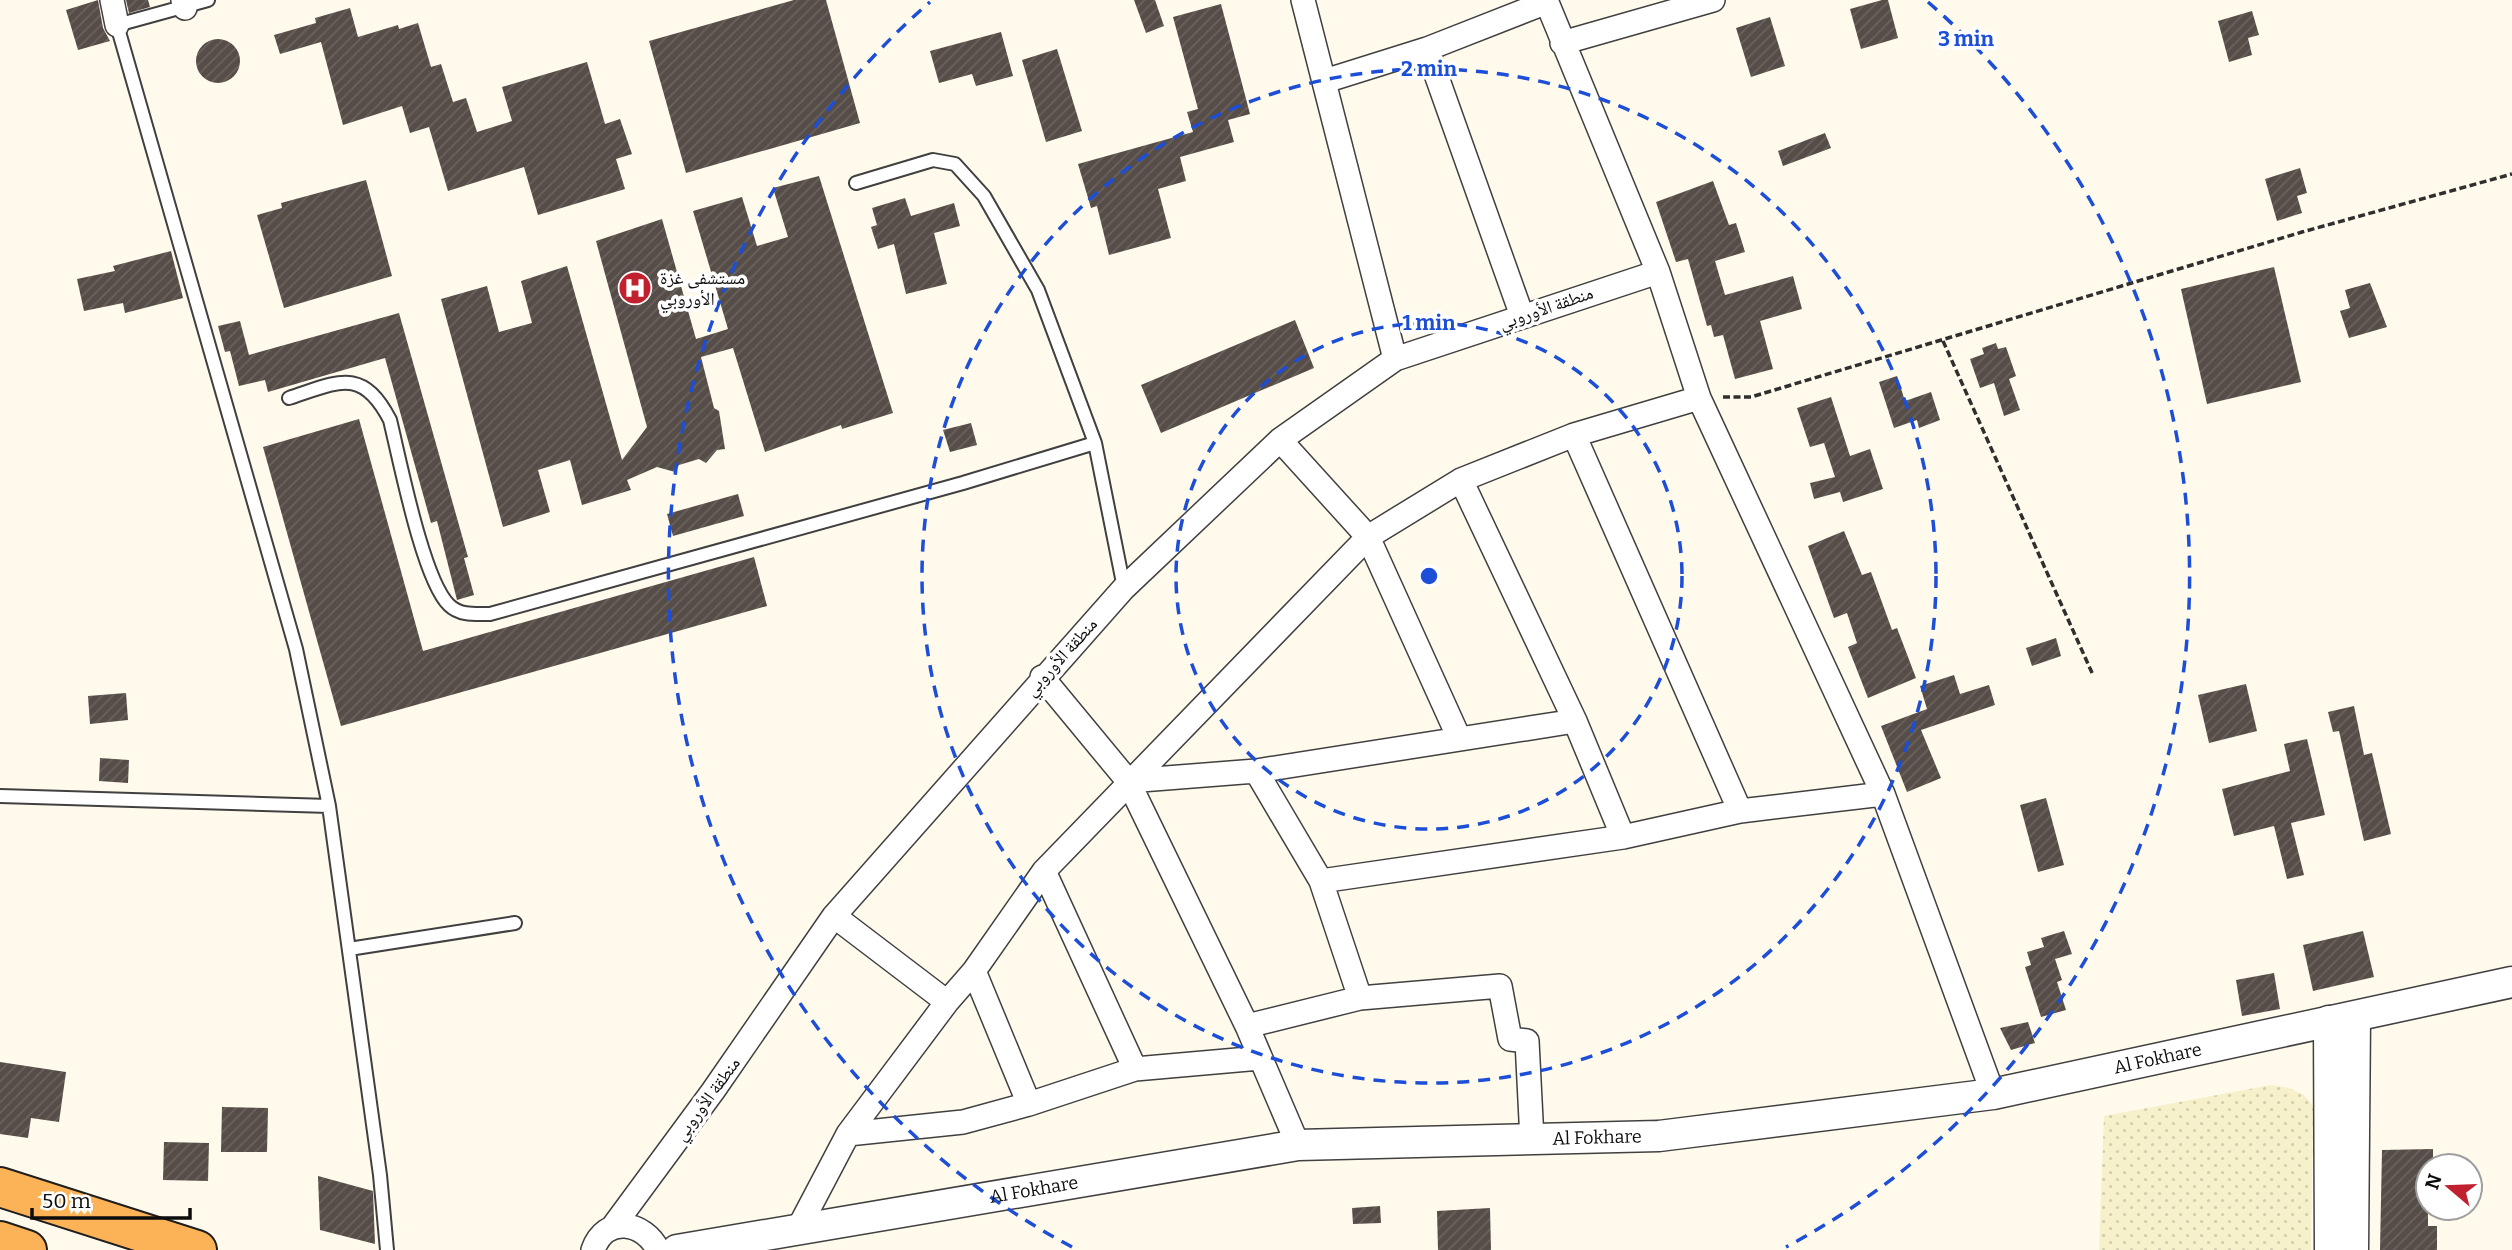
<svg xmlns="http://www.w3.org/2000/svg" width="2512" height="1250" viewBox="0 0 2512 1250" font-family="Bitter,'Noto Naskh Arabic',serif">
<style>
.farmland{fill:url(#farmland-dots)}
.building{fill:url(#building-hatch)}
.lines{fill:none;stroke-linecap:round;stroke-linejoin:round}
.service-casing{stroke:#404040;stroke-width:16}
.minor-casing{stroke:#404040;stroke-width:26}
.tertiary-casing{stroke:#404040;stroke-width:33}
.trunk-casing{stroke:#1e1e1e;stroke-width:42}
.path{stroke:#2f2f2f;stroke-width:3.5;stroke-dasharray:7 3.5;stroke-linecap:butt}
.service{stroke:#fff;stroke-width:12}
.minor{stroke:#fff;stroke-width:23}
.tertiary{stroke:#fff;stroke-width:30}
.trunk{stroke:#fcb256;stroke-width:38}
.ring{fill:none;stroke:#1d4ed8;stroke-width:3.5;stroke-dasharray:12 9}
.labels{text-anchor:middle;stroke-width:7;stroke-linejoin:round;paint-order:stroke}
.poi-label{font-size:18px;fill:#0d0d0d;stroke:#fff;text-anchor:start}
.street-label{font-size:18px;fill:#0d0d0d;stroke:#fff}
.centre{fill:#1d4ed8;stroke:#fff;stroke-width:3.5}
.ring-label{font-size:21px;text-anchor:middle;font-weight:bold;fill:#1d4ed8;stroke:#fff;stroke-width:7;stroke-linejoin:round;paint-order:stroke}
</style>
<defs>
<pattern id="farmland-dots" width="8" height="8" patternUnits="userSpaceOnUse" patternTransform="scale(1.75)"><rect width="8" height="8" fill="#f6f0cb"/><path d="M2 2h.1M6 6h.1" fill="none" stroke="#d2cdad" stroke-width="1.8" stroke-linecap="round"/></pattern>
<pattern id="building-hatch" width="6" height="6" patternUnits="userSpaceOnUse" patternTransform="scale(1.75)"><rect width="6" height="6" fill="#564d48"/><path d="M-1 1l2-2M0 6l6-6M5 7l2-2" fill="none" stroke="#69625e"/></pattern>
</defs>
<rect width="100%" height="100%" fill="#fffaec"/>
<path class="farmland" d="M2271,1085L2289,1088L2304,1095L2313,1106L2311,1250H2099L2104,1116Z"/>
<path class="building" d="M98,0L103,28L110,41L78,50L66,10Z
M126,0H148L150,7L129,13Z
M794,0H826L860,123L686,173L649,41Z
M1134,0H1155L1164,26L1146,33Z
M1882,0H1888L1898,38L1861,49L1850,9Z
M1221,4L1250,114L1228,120L1234,142L1180,157L1186,181L1158,189L1171,238L1109,255L1097,206L1091,208L1078,164L1193,132L1187,112L1198,109L1173,17Z
M350,8L358,37L398,25L399,29L418,23L431,67L441,64L453,102L466,98L477,132L512,121L502,87L587,62L605,124L620,119L632,154L616,159L625,189L538,215L524,167L448,191L429,127L410,133L402,106L343,125L321,42L280,54L274,35L316,23L315,18Z
M2252,11L2259,35L2248,38L2252,55L2229,62L2218,21Z
M1770,17L1785,66L1751,77L1736,28Z
M1001,32L1013,76L976,86L972,74L939,83L930,51Z
M196 61a22 22 0 1 1 44 0a22 22 0 1 1-44 0Z
M1057,49L1082,131L1046,142L1022,60Z
M1825,133L1831,148L1783,166L1778,151Z
M2300,168L2307,193L2297,196L2302,213L2277,221L2265,179Z
M819,176L893,413L842,429L841,425L765,452L733,348L701,357L714,408L719,411L725,449L717,450L706,463L699,459L679,465L675,472L657,467L627,480L631,490L582,505L570,460L538,470L550,512L503,527L441,299L487,286L499,332L532,323L521,281L567,266L622,460L647,427L596,241L662,219L696,339L728,329L693,211L742,197L757,246L788,237L773,188Z
M366,180L392,276L284,308L257,215L282,208L281,203Z
M1713,181L1729,225L1736,223L1745,252L1715,261L1725,295L1793,276L1802,309L1760,321L1773,369L1735,379L1723,335L1714,337L1711,325L1707,326L1688,259L1676,262L1656,202Z
M905,198L911,216L954,203L960,226L934,233L947,284L906,294L894,244L878,249L871,227L877,225L872,208Z
M171,251L183,298L125,313L123,303L84,311L77,279L115,271L113,266Z
M2274,267L2301,382L2207,404L2181,289Z
M2370,283L2387,327L2349,338L2340,311L2350,308L2345,290Z
M399,313L468,557L464,558L474,595L457,600L437,521L431,523L385,358L268,392L265,380L239,386L230,351L225,352L218,326L240,321L249,355Z
M1295,320L1314,368L1161,433L1141,385Z
M1996,343L1998,349L2006,347L2016,376L2009,379L2020,410L2004,416L1994,383L1980,388L1970,359L1984,354L1982,348Z
M1897,376L1905,401L1931,392L1940,420L1919,428L1917,420L1894,428L1879,382Z
M1831,397L1850,456L1870,449L1883,489L1843,502L1840,492L1814,499L1810,483L1835,477L1824,443L1810,447L1797,408Z
M359,419L423,651L754,557L767,606L341,726L263,447Z
M971,423L977,445L950,452L943,430Z
M738,494L744,516L673,536L667,514Z
M1844,531L1862,575L1871,572L1892,630L1897,628L1916,678L1868,698L1848,647L1857,643L1847,613L1834,618L1808,546Z
M2056,638L2061,656L2032,666L2026,648Z
M1954,675L1960,694L1989,685L1995,705L1921,730L1941,778L1907,792L1881,726L1927,709L1920,686Z
M2246,684L2257,731L2209,743L2198,695Z
M126,693L128,720L90,724L88,696Z
M2354,706L2364,755L2372,753L2391,834L2364,841L2339,731L2333,732L2328,712Z
M2307,739L2325,815L2291,823L2304,875L2287,879L2274,826L2234,836L2222,789L2290,771L2284,744Z
M100,758L129,760L128,783L99,781Z
M2046,798L2064,865L2038,872L2020,805Z
M2064,931L2072,954L2055,959L2062,980L2057,982L2066,1010L2041,1017L2025,967L2031,965L2027,952L2044,947L2041,938Z
M2363,931L2374,977L2313,991L2303,945Z
M2274,973L2280,1009L2242,1016L2236,980Z
M2028,1022L2035,1043L2011,1050L2000,1028Z
M0,1062L66,1072L59,1122L31,1118L28,1138L0,1134Z
M222,1107L268,1108L267,1152H221Z
M164,1142L209,1143L208,1181L163,1180Z
M2433,1149V1166H2428V1226H2437V1250H2380L2382,1150Z
M318,1176L373,1191L375,1244L320,1230Z
M1380,1206L1381,1223L1353,1224L1352,1208Z
M1490,1208L1491,1250H1438L1437,1211Z"/>
<g class="lines">
<defs>
<path id="service" d="M208,0L117,25L296,649L329,806L380,1175L387,1250
M856,183L933,160L955,164L984,196L1038,290L1095,443
M289,398C338,382 362,366 390,420C400,461 423,580 449,605C460,616 476,614 490,614L963,483L1095,443L1124,588
M0,796L329,806
M349,949L515,923"/>
<path id="minor" d="M112,0L117,25
M183,0L185,8
M1303,0L1395,359
M1546,0L1658,272L1699,398L1883,794L1993,1094
M1562,43L1713,0
M1427,49L1522,316
M1325,81L1427,49L1547,2
M1574,435L1740,811
M1280,440L1368,537L1459,738
M1461,480L1575,721L1623,837
M1042,677L1128,781L1256,771L1575,721
M1256,771L1321,881
M1128,781L1247,1026L1298,1145
M1044,871L1135,1069
M834,916L947,1002
M974,971L1029,1104
M1360,998L1321,881L1623,837L1740,811L1883,794
M1247,1026L1360,998L1500,986L1510,1039L1527,1041L1532,1140
M848,1134L963,1122L1029,1104L1135,1069L1260,1058
M612,1228L713,1091L834,916L1124,588L1280,440L1395,359L1658,272
M797,1231L848,1134L947,1002L974,971L1044,871L1368,537L1461,480L1574,435L1699,398
M593,1250C605,1215 644,1221 658,1250"/>
<g id="tertiary">
<path d="M2329,1021L2330,1250"/>
<path id="s1" d="M677,1250L1298,1145L1659,1136L1993,1094L2512,982"/>
<path d="M2353,1250L2355,1017"/>
</g>
<path id="trunk" d="M0,1187L197,1250
M0,1241L27,1250"/>
</defs>
<use href="#service" class="service-casing"/>
<use href="#minor" class="minor-casing"/>
<use href="#tertiary" class="tertiary-casing"/>
<use href="#trunk" class="trunk-casing"/>
<path class="path" d="M1943,341L2093,675
M1723,397H1751L2302,232L2512,174"/>
<use href="#service" class="service"/>
<use href="#minor" class="minor"/>
<use href="#tertiary" class="tertiary"/>
<use href="#trunk" class="trunk"/>
</g>
<g class="ring">
<circle cx="1429" cy="576" r="253"/>
<circle cx="1429" cy="576" r="507"/>
<path d="M1072 1247A760 760 0 0 1 930 2M1928 2A760 760 0 0 1 1786 1247"/>
</g>
<defs>
<symbol id="hospital-disc" viewBox="-11 -11 22 22"><circle r="9.5" fill="#c1202f" stroke="#fff"/><path d="M-5-5h3v3.5h4V-5h3V5h-3V1.5h-4V5h-3Z" fill="#fff"/></symbol>
</defs>
<g fill-rule="evenodd">
<use href="#hospital-disc" x="616" y="269" width="38" height="38"/>
</g>
<g class="labels">
<g class="poi-label">
<text x="660" y="284">مستشفى غزة<tspan x="660" dy="21">الأوروبي</tspan></text>
</g>
<g class="street-label">
<text transform="translate(1546 308) rotate(-19)" y="6">منطقة الأوروبي</text>
<text transform="translate(1061 657) rotate(-48)" y="6">منطقة الأوروبي</text>
<text dy="6" stroke="none"><textPath href="#s1" startOffset="1496">Al Fokhare</textPath></text>
<text transform="translate(707 1099) rotate(-54)" y="6">منطقة الأوروبي</text>
<text dy="6" stroke="none"><textPath href="#s1" startOffset="929">Al Fokhare</textPath></text>
<text dy="6" stroke="none"><textPath href="#s1" startOffset="362">Al Fokhare</textPath></text>
</g>
</g>
<circle cx="1429" cy="576" r="10" class="centre"/>
<g class="ring-label">
<text x="1966" y="46">3 min</text>
<text x="1429" y="76">2 min</text>
<text x="1429" y="330">1 min</text>
</g>
<g transform="translate(2449 1187) rotate(289)"><circle r="33" fill="#ffffff" stroke="#9e9e9e" stroke-width="2"/>
<path d="M0-5L12 26L0 18L-12 26Z" fill="#c1202f"/>
<text y="-10" font-size="19" font-weight="bold" text-anchor="middle" fill="#0d0d0d">N</text>
</g>
<path d="M32 1208v10h158v-10" fill="none" stroke="#0d0d0d" stroke-width="3.5"/>
<text x="42" y="1208" font-size="21" fill="#0d0d0d" stroke="#ffffff" stroke-width="5" paint-order="stroke">50 m</text>
</svg>
